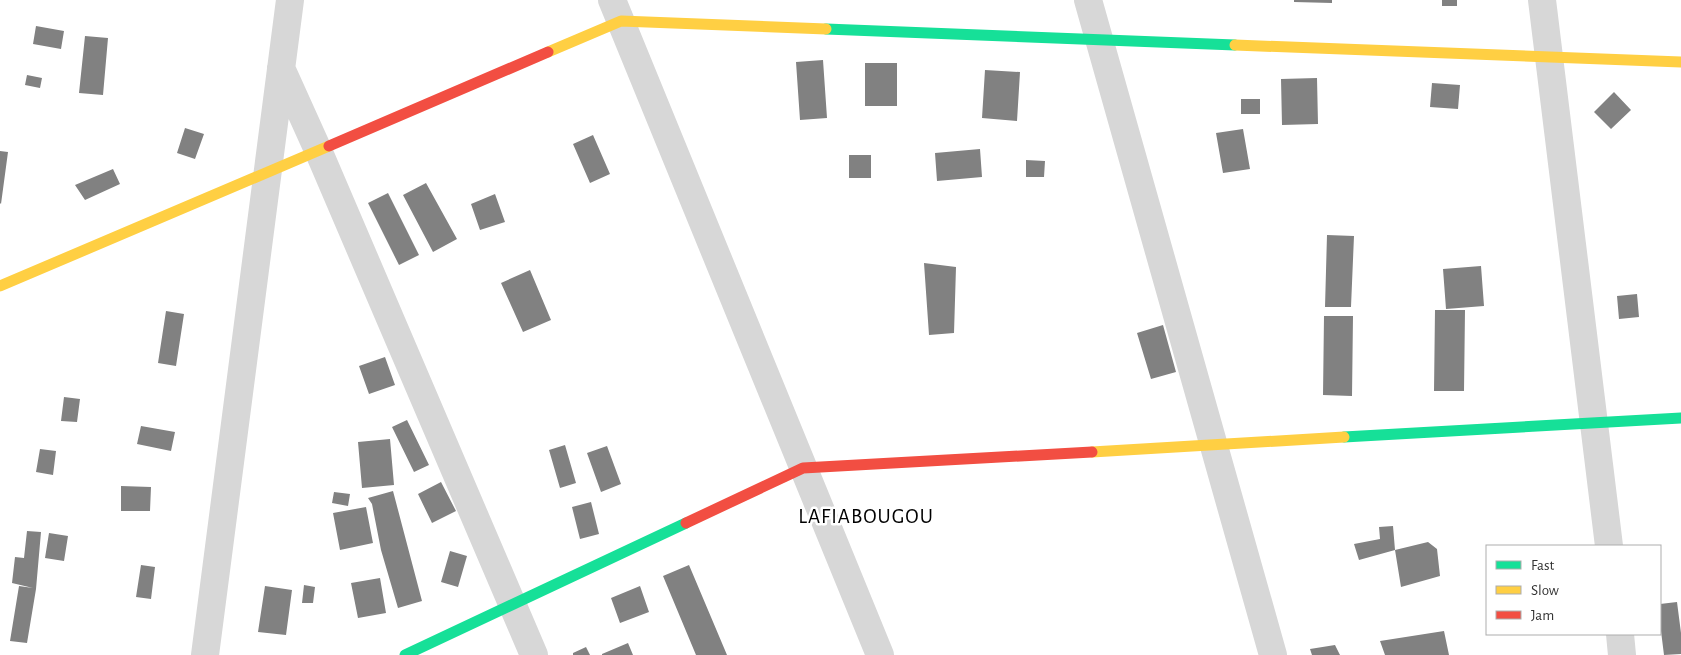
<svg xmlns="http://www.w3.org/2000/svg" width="1681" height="655" viewBox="0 0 1681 655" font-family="'Alegreya Sans',sans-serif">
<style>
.building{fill:#818181}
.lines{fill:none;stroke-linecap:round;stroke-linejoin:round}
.street{stroke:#d7d7d7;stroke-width:28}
.fast{stroke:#16e098;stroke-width:11}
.slow{stroke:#ffcf43;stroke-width:11}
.jam{stroke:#f24e42;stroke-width:11}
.labels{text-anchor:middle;stroke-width:5;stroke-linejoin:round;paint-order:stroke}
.quarter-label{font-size:21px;letter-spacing:1px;fill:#000;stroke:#fff}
</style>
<rect width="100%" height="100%" fill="#fff"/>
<path class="building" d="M1294,0H1332V3L1294,2Z
M1442,0H1457V6H1442Z
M36,26L64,31L61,49L33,44Z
M85,36L108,38L103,95L79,93Z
M823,60L827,118L800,120L796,62Z
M865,63H897V106H865Z
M985,70L1020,72L1017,121L982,118Z
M27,75L42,78L40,88L25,85Z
M1317,78L1318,124L1282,125L1281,79Z
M1432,83L1460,85L1458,109L1430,107Z
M1614,92L1631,110L1611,129L1594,112Z
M1241,99H1260V114H1241Z
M185,128L204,134L195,159L177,153Z
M1243,129L1250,169L1223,173L1216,133Z
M593,135L610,174L590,183L573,144Z
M980,149L982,177L937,181L935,153Z
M0,151L8,152L1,204L0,203Z
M849,155H871V178H849Z
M1026,160L1045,161L1044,177H1026Z
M113,169L120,184L85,200L75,185Z
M426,183L457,239L433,252L403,195Z
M388,193L419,255L399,265L368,203Z
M495,194L505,222L480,230L471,204Z
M1327,235L1354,236L1351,307H1325Z
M924,263L956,267L954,333L929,335Z
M1481,266L1484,306L1446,309L1443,269Z
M530,270L551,320L523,332L501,283Z
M1637,294L1639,317L1619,319L1617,296Z
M1435,310H1465L1464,391H1434Z
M166,311L184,314L176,366L158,363Z
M1324,316H1353L1352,396L1323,395Z
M1163,325L1176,372L1151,379L1137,333Z
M385,357L395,385L369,394L359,366Z
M64,397L80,399L77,422L61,421Z
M407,420L429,465L414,472L392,427Z
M141,426L175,432L171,451L137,444Z
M390,439L394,485L362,488L358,442Z
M565,445L576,483L560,488L549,450Z
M607,446L621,484L601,492L587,453Z
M40,449L56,451L53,475L36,472Z
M441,482L456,511L432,523L418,494Z
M121,486L151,487L150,511H121Z
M393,491L422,601L398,608L381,550L372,504L368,498Z
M334,492L350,494L348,506L332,503Z
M591,502L599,534L580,539L572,507Z
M366,507L373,543L340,550L333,513Z
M1393,526L1395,550L1359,560L1354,544L1380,539L1379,527Z
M27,531L41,532L36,589L27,643L10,641L19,586L33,588L12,583L15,557L24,558Z
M49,533L68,536L64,561L45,558Z
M1428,542L1437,549L1440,576L1401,587L1395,550Z
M450,551L467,556L458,587L441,582Z
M141,565L155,567L151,599L136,597Z
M689,565L727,655H696L663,576Z
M380,578L386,613L358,618L351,583Z
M304,585L315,587L313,603H302Z
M265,586L292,590L286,635L258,632Z
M640,586L649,612L620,623L611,598Z
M1677,602L1681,633V654L1664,655L1660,623V604Z
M1444,631L1449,655H1385L1380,641Z
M628,643L633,655H602V654Z
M1335,645L1340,655H1312L1310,649Z
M586,647L590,655H573V653Z"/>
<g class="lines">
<path class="street" d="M612,0L880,655
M1088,0L1273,655
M1542,0L1609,546
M281,68L318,150L534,655
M1620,634L1622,655
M205,655L290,0"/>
<path class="fast" d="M826,29L1235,45
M1344,437L1681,418
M405,655L686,523"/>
<path class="slow" d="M1235,45L1681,62
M548,52L621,21L826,29
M0,286L329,146
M1092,452L1344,437"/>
<path class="jam" d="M329,146L548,52
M686,523L803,468L1092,452"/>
</g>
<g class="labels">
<g class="quarter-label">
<text x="866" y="523">LAFIABOUGOU</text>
</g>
</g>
<rect x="1486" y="545" width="175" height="90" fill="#ffffff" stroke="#adadad"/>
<rect x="1496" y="561" width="25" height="8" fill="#16e098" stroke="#adadad"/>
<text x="1531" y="570" font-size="15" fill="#333333">Fast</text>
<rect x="1496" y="586" width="25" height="8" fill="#ffcf43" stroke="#adadad"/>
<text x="1531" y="595" font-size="15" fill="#333333">Slow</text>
<rect x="1496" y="611" width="25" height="8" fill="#f24e42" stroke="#adadad"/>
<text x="1531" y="620" font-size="15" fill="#333333">Jam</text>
</svg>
